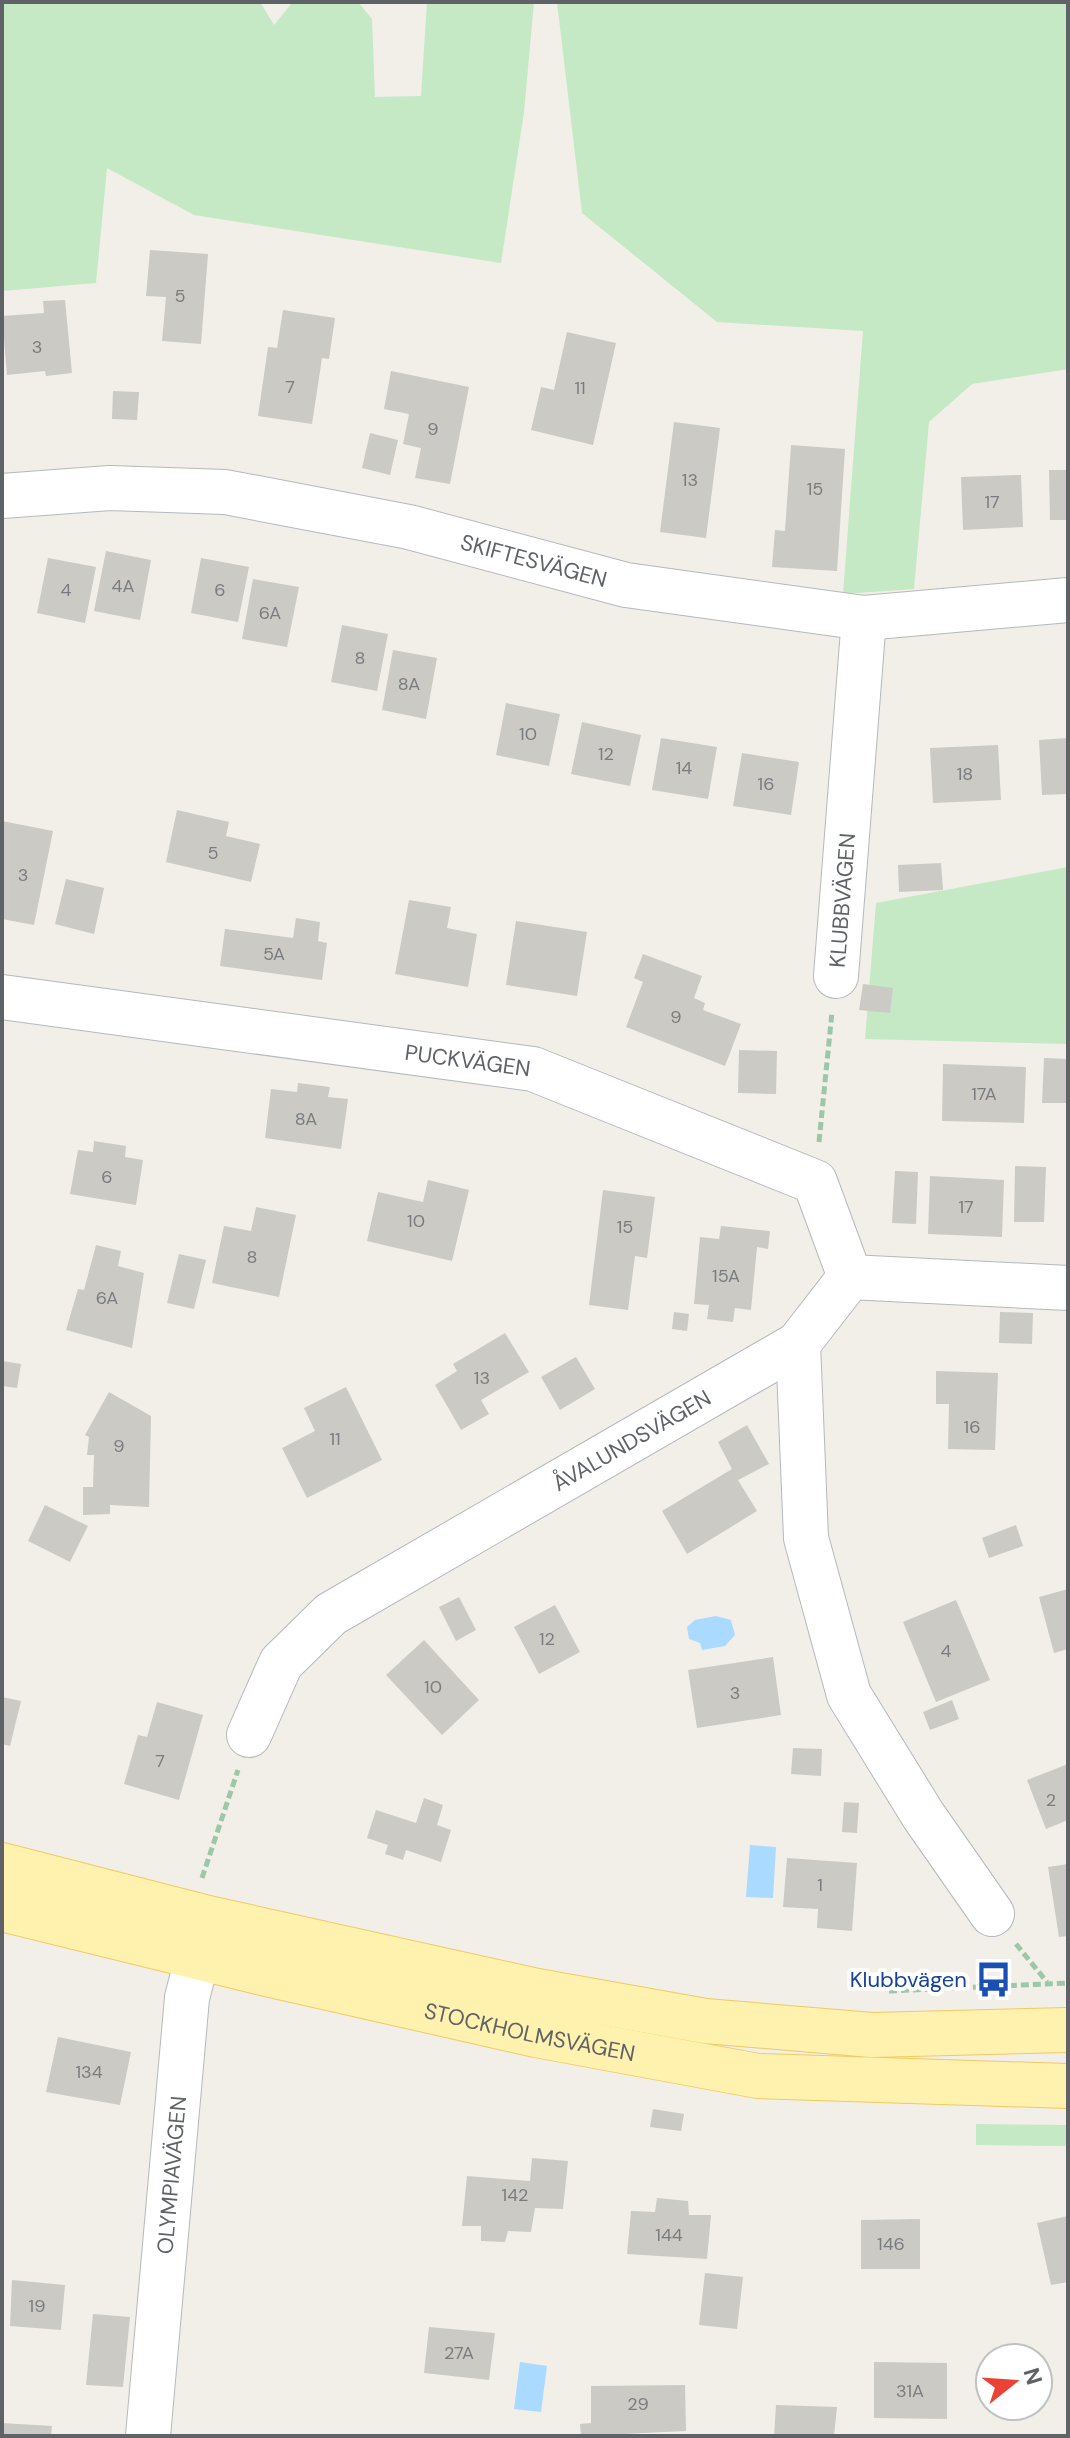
<svg xmlns="http://www.w3.org/2000/svg" width="1070" height="2438" viewBox="0 0 1070 2438" font-family="'DM Sans',sans-serif">
<style>
.green{fill:#c5e8c5}
.water{fill:#aadaff}
.building{fill:#cccac5}
.lines{fill:none;stroke-linecap:round;stroke-linejoin:round}
.minor-casing{stroke:#b5b8bc;stroke-width:46}
.major-casing{stroke:#f2c960;stroke-width:46}
.path{stroke:#9cc7a9;stroke-width:5;stroke-dasharray:8 4;stroke-linecap:butt}
.minor{stroke:#fff;stroke-width:44}
.major{stroke:#fff2af;stroke-width:44}
.labels{text-anchor:middle;stroke-width:8;stroke-linejoin:round;paint-order:stroke}
.number-label{font-size:18px;fill:#7a7d7f}
.street-label{font-size:22px;fill:#5f6368;stroke:#fff}
.transit-label{font-size:22px;fill:#164399;stroke:#fff;text-anchor:end}
</style>
<rect width="100%" height="100%" fill="#f1efe8"/>
<path class="green" d="M2,2H260L274,25L293,2H358L372,19L375,97L421,96L427,2H534L524,112L501,263L194,215L107,168L96,283L2,291Z
M557,2H1068V369L972,384L929,422L914,589L843,594L863,331L717,322L582,213Z
M1068,867V1044L865,1039L876,903Z
M976,2124L1068,2125V2146L976,2145Z"/>
<path class="water" d="M716,1616L731,1620L735,1635L725,1646L702,1650L700,1643L689,1639L687,1627L695,1620Z
M750,1845L776,1847L773,1898L746,1897Z
M520,2362L547,2366L541,2412L514,2409Z"/>
<path class="building" d="M150,250L208,254L201,344L162,341L166,297L146,296Z
M65,300L72,373L46,376L45,371L7,375L2,316L44,313L43,301Z
M283,310L335,318L329,359L322,358L312,424L258,416L268,347L277,348Z
M567,332L616,343L593,445L531,430L541,387L554,390Z
M391,371L469,387L450,484L415,478L421,448L403,444L409,414L384,409Z
M113,391L139,392L137,420L112,419Z
M674,422L720,428L706,538L660,532Z
M370,433L398,440L390,475L362,468Z
M791,445L845,449L837,571L772,567L775,530L785,531Z
M1049,470H1068V520H1050Z
M1021,475L1023,527L963,530L961,477Z
M106,551L151,560L140,620L94,611Z
M48,558L96,567L85,623L37,613Z
M201,558L249,567L238,622L191,613Z
M253,579L299,587L287,647L242,639Z
M342,625L388,634L377,691L331,682Z
M393,650L437,658L426,719L382,710Z
M506,703L560,714L549,766L496,755Z
M582,722L641,735L630,786L571,774Z
M661,738L717,747L708,799L652,790Z
M1068,738V794L1042,795L1039,740Z
M998,745L1001,800L933,803L930,748Z
M742,753L799,762L791,815L733,806Z
M177,810L229,822L226,836L260,844L251,882L166,862Z
M2,821L53,831L34,925L2,919Z
M941,863L943,890L899,892L898,865Z
M66,879L104,888L94,934L55,924Z
M409,900L451,907L447,928L477,934L468,987L395,974Z
M296,918L320,922L318,941L327,943L322,980L220,966L225,929L293,938Z
M516,921L587,932L577,996L506,985Z
M643,954L702,976L694,998L705,1003L703,1010L741,1024L725,1066L626,1027L643,982L634,978Z
M863,984L893,988L890,1013L859,1010Z
M739,1050L777,1051L776,1094L738,1093Z
M1044,1058L1068,1059V1103H1042Z
M943,1064L1026,1067L1024,1123L942,1121Z
M298,1083L330,1087L328,1097L348,1099L341,1149L265,1138L271,1089L297,1092Z
M94,1141L126,1146L125,1157L143,1160L136,1205L70,1194L78,1150L93,1152Z
M1015,1166L1046,1167L1044,1222H1014Z
M895,1171L918,1172L916,1224L892,1223Z
M930,1176L1004,1180L1002,1237L928,1234Z
M428,1180L469,1190L452,1261L367,1241L378,1192L423,1202Z
M603,1190L655,1197L647,1258L635,1256L628,1310L589,1305Z
M256,1207L296,1215L279,1297L212,1283L224,1226L251,1231Z
M721,1226L770,1231L768,1249L757,1247L751,1310L735,1308L733,1322L707,1319L709,1305L694,1304L700,1237L719,1239Z
M96,1245L121,1251L118,1266L144,1273L132,1348L66,1330L78,1289L84,1290Z
M179,1254L206,1260L194,1309L167,1303Z
M674,1312L689,1314L687,1331L672,1329Z
M1000,1312L1033,1313L1032,1344L999,1343Z
M505,1333L529,1372L481,1400L489,1414L461,1430L435,1385L457,1371L453,1364Z
M576,1357L595,1389L560,1410L541,1377Z
M2,1361L21,1364L17,1388L2,1386Z
M936,1371L998,1373L995,1450L948,1449L949,1404H936Z
M346,1387L382,1460L307,1498L282,1448L315,1431L304,1408Z
M109,1392L151,1416L149,1507L110,1505V1514L83,1515V1487H93L94,1455H87L89,1437L85,1435Z
M747,1425L769,1464L738,1480L757,1511L687,1554L662,1511L732,1469L718,1442Z
M45,1505L88,1526L70,1562L28,1541Z
M1016,1525L1023,1546L989,1558L982,1538Z
M1068,1589V1649L1054,1653L1039,1597Z
M459,1597L476,1630L456,1641L439,1607Z
M956,1600L990,1680L936,1702L903,1622Z
M555,1605L580,1652L539,1674L514,1627Z
M424,1640L479,1700L442,1735L386,1675Z
M773,1657L781,1715L697,1728L688,1670Z
M2,1697L21,1701L10,1746L2,1744Z
M952,1700L959,1719L930,1730L923,1712Z
M157,1702L203,1715L179,1800L124,1784L138,1735L147,1737Z
M793,1748L822,1749L821,1776L791,1774Z
M1068,1764V1820L1046,1829L1027,1780Z
M424,1798L443,1805L437,1825L451,1830L441,1862L406,1850L403,1860L385,1854L388,1845L367,1838L376,1810L416,1823Z
M844,1802L859,1803L857,1833L842,1832Z
M787,1858L857,1863L852,1931L817,1928L818,1909L783,1907Z
M1068,1864V1936L1059,1937L1048,1867Z
M58,2037L131,2052L120,2105L46,2092Z
M653,2109L684,2114L681,2131L650,2127Z
M532,2158L568,2161L563,2209L535,2208L531,2232L508,2231L505,2242L481,2241V2226H462L467,2176L530,2181Z
M657,2198L688,2201L689,2215H711L707,2259L627,2254L631,2211L655,2212Z
M1068,2216V2282L1051,2285L1037,2223Z
M920,2219V2269H861V2220Z
M705,2273L743,2277L737,2329L699,2325Z
M12,2280L65,2285L61,2330L10,2326Z
M93,2314L130,2317L123,2387L86,2385Z
M429,2327L495,2333L489,2380L424,2373Z
M874,2362L947,2363V2419L874,2418Z
M685,2385L686,2431L581,2436L580,2424L591,2423V2386Z
M776,2405L837,2407L834,2436H774Z
M2,2423L52,2426L51,2436H2Z"/>
<g class="lines">
<defs>
<g id="minor">
<path id="s1" d="M2,496L110,488L225,492L409,527L626,585L864,618L1068,600"/>
<path id="s2" d="M836,976L864,618"/>
<path id="s3" d="M2,997L533,1069L815,1182L850,1277"/>
<path d="M798,1344L806,1538L849,1695L923,1815L992,1914"/>
<path id="s4" d="M249,1735L281,1663L331,1614L798,1344L850,1277L1068,1288"/>
<path id="s5" d="M148,2436L187,1998L207,1920"/>
</g>
<g id="major">
<path d="M2,1865L208,1918L537,1991L705,2021L872,2035L1068,2030"/>
<path id="s6" d="M2,1909L258,1972L536,2035L758,2076L1068,2086"/>
</g>
</defs>
<use href="#minor" class="minor-casing"/>
<use href="#major" class="major-casing"/>
<path class="path" d="M819,1142L832,1012
M202,1878L238,1770
M1016,1944L1047,1982
M889,1991L1068,1983"/>
<use href="#minor" class="minor"/>
<use href="#major" class="major"/>
</g>
<defs>
<symbol id="bus-bare" viewBox="-9 -9 18 18"><path d="M-5-6H5V4H4V6H2V4H-2V6H-4V4H-5ZM-3.5-4V0h7V-4ZM-3.5 1.2v1.5H-2V1.2ZM2 1.2v1.5H3.5V1.2Z" fill="#1a4fb4" stroke="#fff" stroke-width="2.5" paint-order="stroke"/></symbol>
</defs>
<g fill-rule="evenodd">
<use href="#bus-bare" x="968" y="1954" width="51" height="51"/>
</g>
<g class="labels">
<g class="number-label">
<text x="180" y="302">5</text>
<text x="37" y="353">3</text>
<text x="290" y="393">7</text>
<text x="580" y="394">11</text>
<text x="433" y="435">9</text>
<text x="690" y="486">13</text>
<text x="815" y="495">15</text>
<text x="992" y="508">17</text>
<text x="123" y="592">4A</text>
<text x="66" y="596">4</text>
<text x="220" y="596">6</text>
<text x="270" y="619">6A</text>
<text x="360" y="664">8</text>
<text x="409" y="690">8A</text>
<text x="528" y="740">10</text>
<text x="606" y="760">12</text>
<text x="684" y="774">14</text>
<text x="965" y="780">18</text>
<text x="766" y="790">16</text>
<text x="213" y="859">5</text>
<text x="23" y="881">3</text>
<text x="274" y="960">5A</text>
<text x="676" y="1023">9</text>
<text x="984" y="1100">17A</text>
<text x="306" y="1125">8A</text>
<text x="107" y="1183">6</text>
<text x="966" y="1213">17</text>
<text x="416" y="1227">10</text>
<text x="625" y="1233">15</text>
<text x="252" y="1263">8</text>
<text x="726" y="1282">15A</text>
<text x="107" y="1304">6A</text>
<text x="482" y="1384">13</text>
<text x="972" y="1433">16</text>
<text x="335" y="1445">11</text>
<text x="119" y="1452">9</text>
<text x="547" y="1645">12</text>
<text x="946" y="1657">4</text>
<text x="433" y="1693">10</text>
<text x="735" y="1699">3</text>
<text x="160" y="1767">7</text>
<text x="1051" y="1806">2</text>
<text x="820" y="1891">1</text>
<text x="89" y="2078">134</text>
<text x="515" y="2201">142</text>
<text x="669" y="2241">144</text>
<text x="891" y="2250">146</text>
<text x="37" y="2312">19</text>
<text x="459" y="2359">27A</text>
<text x="910" y="2397">31A</text>
<text x="638" y="2410">29</text>
</g>
<g class="street-label">
<text dy="8" stroke="none"><textPath href="#s1" startOffset="540">SKIFTESVÄGEN</textPath></text>
<text dy="8" stroke="none"><textPath href="#s2" startOffset="76">KLUBBVÄGEN</textPath></text>
<text dy="8" stroke="none"><textPath href="#s3" startOffset="470">PUCKVÄGEN</textPath></text>
<text dy="8" stroke="none"><textPath href="#s4" startOffset="496">ÅVALUNDSVÄGEN</textPath></text>
<text dy="8" stroke="none"><textPath href="#s6" startOffset="542">STOCKHOLMSVÄGEN</textPath></text>
<text dy="8" stroke="none"><textPath href="#s5" startOffset="262">OLYMPIAVÄGEN</textPath></text>
</g>
<g class="transit-label">
<text x="967" y="1987">Klubbvägen</text>
</g>
</g>
<rect width="1070" height="2438" fill="none" stroke="#5f6368" stroke-width="8"/>
<g transform="translate(1014 2382) rotate(73)"><circle r="38" fill="#ffffff" stroke="#bfc1c3" stroke-width="2"/>
<path d="M0-6L14 30L0 20L-14 30Z" fill="#ea4335"/>
<text y="-12" font-size="22" font-weight="bold" text-anchor="middle" fill="#5f6368">N</text>
</g>
</svg>
